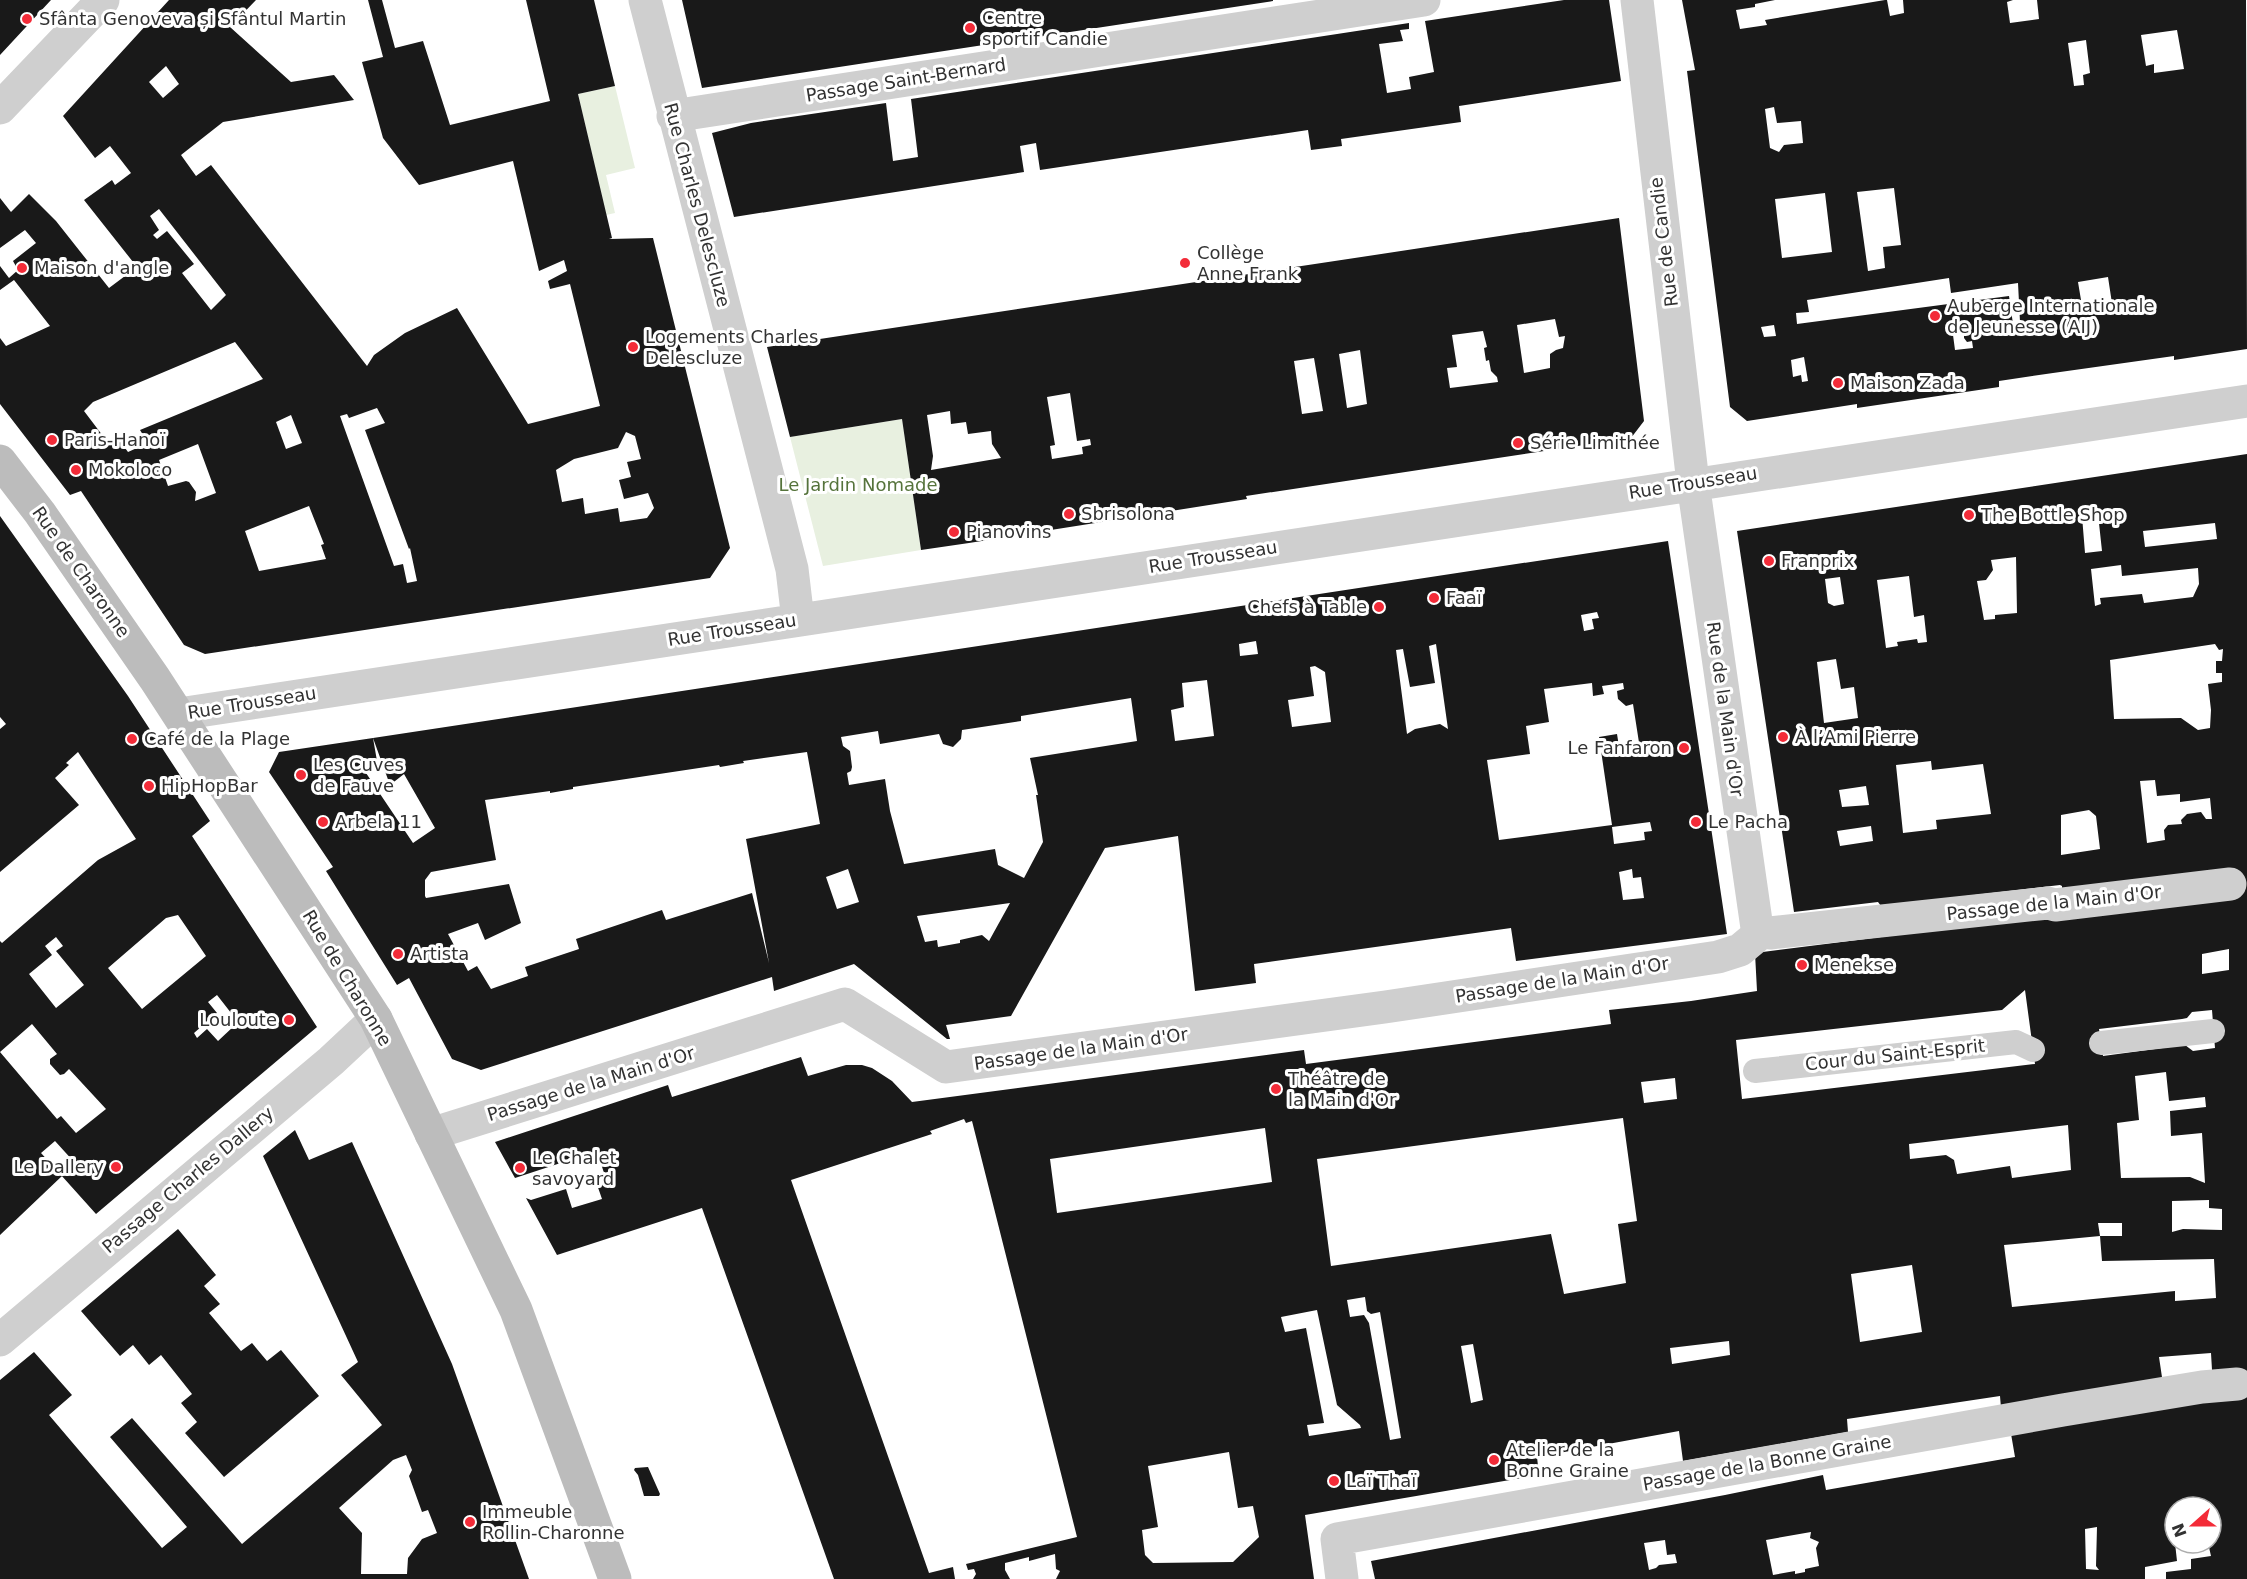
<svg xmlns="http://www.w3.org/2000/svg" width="2247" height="1579" viewBox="0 0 2247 1579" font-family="'DejaVu Sans',sans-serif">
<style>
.green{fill:#e8f0e0}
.building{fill:#191919;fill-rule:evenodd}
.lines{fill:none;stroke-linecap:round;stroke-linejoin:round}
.lane{stroke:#cfcfcf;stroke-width:24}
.street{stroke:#cfcfcf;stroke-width:33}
.secondary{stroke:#bcbcbc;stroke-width:33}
.poi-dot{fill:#f32b38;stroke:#fff;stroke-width:2}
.labels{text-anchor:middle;stroke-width:6;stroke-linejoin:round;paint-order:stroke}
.poi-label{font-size:18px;fill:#323232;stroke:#fff;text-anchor:start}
.street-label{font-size:18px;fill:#323232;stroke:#fff}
.park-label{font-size:18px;fill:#55733b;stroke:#fff}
</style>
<rect width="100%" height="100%" fill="#fff"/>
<path class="green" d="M615,86L635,168L606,175L615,213L606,215L578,94Z
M902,419L921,550L823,566L790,437Z"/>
<path class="building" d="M0,0H51L0,55Z
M169,0H256L230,27L291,82L334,75L354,100L223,122L181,155L196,176L211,165L367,366L374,355L405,333L457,308L528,424L600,406L570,284L550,289L548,281L567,271L564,260L539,271L513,161L419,185L383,138L362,62L383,57L368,0H382L395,48L423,41L450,125L550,101L526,0H594L615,86L578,94L612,238L609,239L653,238L730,548L710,578L205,654L184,645L81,491L70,495L0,404V338L6,346L50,326L14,280L0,290V266L9,278L18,270L13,261L36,243L25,230L0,248V198L11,212L29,194L56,221L109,288L137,267L84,200L112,180L115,185L131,173L110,146L95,158L63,116ZM166,66L179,84L163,98L149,82ZM159,209L226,295L211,310L182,273L194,264L167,231L157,239L153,235L159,230L150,216ZM235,342L263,379L140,430L148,443L128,452L117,437L109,444L84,411L93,402ZM377,408L385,423L365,430L409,549L410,548L417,581L407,583L403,564L394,566L340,416L347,414L349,418ZM291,415L302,443L286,449L276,422ZM626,432L635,436L641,459L627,462L631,477L619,480L624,499L648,493L654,508L647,518L620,522L618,508L585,514L583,498L562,502L556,470L574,459L618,448ZM198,444L216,493L195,501L196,492L189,482L186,481L168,486L159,460ZM309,506L324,544L321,545L326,559L259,571L245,531Z
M682,0H1273V1L702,88Z
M1564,0H1609L1621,81L1459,106L1461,122L1341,139L1342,146L1311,150L1308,130L1040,170L1036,143L1020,146L1024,172L734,217L712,133L751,123L886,103L893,161L918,157L911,99L1409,23V29L1400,30L1403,41L1379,44L1387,93L1411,89L1409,77L1434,72L1425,21Z
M1682,0H1775L1755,4V7L1736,10L1740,29L1767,25L1765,20L1885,0H1887L1890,16L1904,13L1903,0H2013L2007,2L2010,23L2039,19L2037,0H2246L2247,349L2174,360V356L2053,373L1999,381V387L1857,408V404L1747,421L1730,407L1687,71L1695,70ZM2177,30L2184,69L2154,73V64L2146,66L2141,35ZM2086,40L2090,73L2083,75L2084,85L2074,86L2068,43ZM1774,107L1777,123L1801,121L1803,143L1784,145L1779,152L1770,148L1765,109ZM1894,188L1901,245L1883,247L1885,268L1868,271L1857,192ZM1825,193L1832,252L1782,258L1775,199ZM2108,277L2113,310L2080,315L2078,301L2081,300L2078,282ZM1949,278L1951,293L2018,283L2020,322L2013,324L2009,296L1797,324L1796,313L1809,312L1807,300ZM1774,325L1776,336L1764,337L1761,327ZM1964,333V338L1967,342L1972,341L1973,348L1955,350L1953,335ZM1804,357L1808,381L1802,382L1801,375L1793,377L1791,360Z
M1619,218L1644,421L1631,438L1246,496L1247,499L969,543L921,550L902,419L790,437L767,347ZM1555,319L1559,337L1565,336L1563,348L1556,350L1550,354V368L1524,373L1517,325ZM1483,331L1487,347L1484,348L1486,361L1489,360L1491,371L1497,377L1498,382L1450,388L1447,368L1457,367L1452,335ZM1360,350L1367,404L1347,408L1339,354ZM1314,358L1323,411L1302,414L1294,361ZM1070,393L1077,441L1090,439L1091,445L1082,447L1083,454L1052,459L1050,446L1055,445L1047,397ZM950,411L951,424L966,422L968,434L991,431L992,444L1001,458L931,470L933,456L927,415Z
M2247,454V1579H2166V1572L2191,1569V1559L2211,1556L2208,1543H2211V1531L2216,1530L2211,1507H2175V1515L2172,1516L2177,1561L2145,1567V1579H1375L1371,1561L1725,1495L1823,1475L1826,1490L2015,1457L2010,1428L2212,1370L2211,1353L2159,1357L2163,1384L2001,1408L2000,1396L1847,1419L1848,1432L1683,1461L1679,1431L1537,1457L1539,1475L1305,1515L1314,1579H1056L1060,1571L1056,1569L1055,1554L1029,1561V1557L1005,1563V1570L1010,1579H973L976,1574L974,1569L968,1570L966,1564L1077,1537L972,1121L966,1123L964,1119L930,1131L932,1134L791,1180L929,1573L953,1567L955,1579H834L702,1208L557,1255L526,1198L531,1200L566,1189L572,1208L602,1199L594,1176L604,1173L597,1151L515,1178L495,1142L668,1085L672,1097L801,1057L808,1076L846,1065H862L872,1068L892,1081L912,1102L1304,1050L1306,1064L1611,1024L1609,1010L1691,1001L1757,991L1755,953L2231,893L2062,895V886L2060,885L1881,906L1878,902L1794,912L1737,531ZM2098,514L2102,551L2085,553L2082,516ZM2215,523L2217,539L2145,547L2143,531ZM2016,557L2017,613L1995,615V619L1984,620L1977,581L1986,580L1993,570L1991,560ZM2121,565L2122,576L2198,568L2199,584L2193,597L2144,603L2142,594L2100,598L2101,604L2095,606L2091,569ZM1909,576L1914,617L1924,615L1927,642L1918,643L1917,639L1897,642L1898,646L1886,648L1877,580ZM1840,577L1844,604L1834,606L1828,603L1825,579ZM2215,644L2219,650L2223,649L2222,661H2216V673H2222V682L2208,684L2211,710L2210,728L2198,730L2181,718L2114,719L2110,660ZM1836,659L1841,689L1854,687L1858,718L1824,723L1817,662ZM1931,761L1932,770L1983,764L1991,814L1936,820L1937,829L1903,833L1896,765ZM2155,780L2157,796L2180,794V802L2210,798L2212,819H2206L2201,812L2187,814L2181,820L2182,824L2168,825L2164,830L2165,840L2147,843L2140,781ZM1866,786L1869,805L1842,807L1839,790ZM2089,810L2096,816L2100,849L2061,855V815ZM1871,826L1873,841L1840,846L1837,831ZM2229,949V970L2202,974V954ZM2025,990L2035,1064L1742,1099L1736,1040L2002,1010ZM2212,1010L2215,1048L2193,1051L2185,1045L2103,1056L2099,1029L2182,1019L2187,1018L2192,1012ZM2166,1072L2169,1101L2205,1097L2206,1107L2170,1111L2171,1136L2202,1133L2205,1183L2190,1177L2121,1178L2117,1123L2139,1120L2135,1076ZM1675,1078L1677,1099L1644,1103L1641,1082ZM1623,1118L1637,1221L1618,1224L1626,1283L1564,1294L1551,1234L1331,1266L1317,1159ZM2068,1125L2071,1170L2012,1178L2010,1166L1957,1174L1954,1160L1946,1155L1910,1159L1909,1144ZM1265,1128L1272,1182L1057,1213L1050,1159ZM2209,1200V1208L2222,1209V1230L2183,1229L2172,1232V1201ZM2098,1223H2122V1236H2100L2102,1261L2214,1259L2216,1298L2175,1301V1291L2012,1307L2004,1245L2100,1236ZM1912,1265L1922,1332L1860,1342L1851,1274ZM1365,1297L1367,1311L1371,1314L1380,1312L1401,1438L1390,1440L1369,1323L1364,1315L1350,1317L1347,1300ZM1317,1310L1337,1405L1360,1425L1361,1428L1309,1436L1307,1425L1324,1423L1306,1328L1285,1332L1281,1317ZM1729,1341L1730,1355L1672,1364L1670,1348ZM1473,1344L1483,1400L1471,1403L1461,1346ZM1229,1452L1238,1508L1253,1506L1259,1537L1233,1562L1153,1563L1145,1555L1142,1530L1158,1527L1148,1466ZM2097,1527L2096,1566L2099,1570L2086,1569L2085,1529ZM1811,1532L1810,1538L1819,1542L1816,1548L1819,1566L1805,1569V1572L1795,1574V1571L1773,1575L1766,1540ZM1665,1540L1667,1555L1675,1554L1677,1563L1659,1565L1656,1568L1649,1570L1644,1543Z
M0,516L128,696L210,821L192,836L317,1027L96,1214L61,1175L75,1163L55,1141L41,1153L62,1176L0,1235V941L2,943L98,860L136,839L78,752L66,763L69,765L55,778L79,805L0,872V729L6,724L0,717ZM178,915L206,956L142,1009L108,968L166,918ZM56,937L63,946L56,951L84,985L56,1008L29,974L52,955L45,946ZM217,995L235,1018L234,1026L218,1041L207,1029L197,1038L194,1033L217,1013L208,1002ZM32,1024L57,1054L50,1059V1064L60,1075L64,1074L69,1069L106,1109L76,1133L61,1116L57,1119L0,1052Z
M1668,541L1727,934L1516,961L1511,928L1254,964L1256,983L1195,991L1178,836L1105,848L1011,1016L946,1025L950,1039H947L854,964L774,991L772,977L481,1070L452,1059L409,978L397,985L326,871L333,867L269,772L279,752L373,738L377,761L364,770L413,843L435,828L404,774L390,785L373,738ZM1597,612L1599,618L1592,619L1594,629L1584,631L1581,615ZM1256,641L1258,654L1240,656L1239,644ZM1436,644L1448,729L1440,724L1415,729L1407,734L1396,650L1403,649L1410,687L1435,683L1429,646ZM1315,666L1325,672L1331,722L1292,727L1288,700L1314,696L1310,667ZM1207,680L1214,736L1175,741L1171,710L1184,707L1182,683ZM1592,683L1593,696L1604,694L1602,686L1623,683L1624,689L1617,691L1618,699L1626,706L1633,704L1640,749L1620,753L1617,734L1599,737L1612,825L1499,840L1487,760L1530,754L1526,726L1549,722L1544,689ZM1131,698L1137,741L1030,758L1038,795H1036L1043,842L1024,878L998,865L995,849L904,864L890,811L885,779L849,785L847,773L851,771L852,767L850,751L843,746L841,737L878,731L880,744L939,734L943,744L953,747L961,739L962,730L1021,721V716ZM807,752L820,824L746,839L769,963L752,893L666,920L662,910L576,939L579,949L525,967L528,976L491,989L477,966L468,971L448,934L478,923L485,940L521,923L509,884L426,898L425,896V880L431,872L496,860L485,800L550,791V793L573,789V787L719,765L720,767L744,763L743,761ZM1650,822L1652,831L1644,832L1645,840L1614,844L1612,827ZM848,869L859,902L837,909L826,877ZM1632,869L1633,878L1641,877L1644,898L1623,900L1619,872ZM1010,903L989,941L982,935L960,940V943L938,947L937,940L925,942L917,916Z
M295,1130L309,1160L352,1142L452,1364L529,1579H0V1380L34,1352L72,1395L49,1415L162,1548L187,1527L110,1437L132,1418L242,1544L382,1425L341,1375L358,1362L263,1156ZM406,1455L412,1470L409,1476L422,1512L428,1510L437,1533L422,1539L408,1558L407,1574H361L362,1533L339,1508L393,1460Z
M178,1229L216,1275L204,1286L220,1304L209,1313L241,1351L252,1343L267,1361L281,1350L319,1396L224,1477L185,1433L197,1422L181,1403L192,1394L161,1355L149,1365L133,1345L120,1356L81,1311Z
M648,1467L660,1494L659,1496H644L638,1475L634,1470L635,1468Z"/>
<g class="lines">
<path class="lane" d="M2101,1043L2213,1031
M1755,1071L2016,1042L2033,1050"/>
<path class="street" d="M645,0L792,569L798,620
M0,108L103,0
M673,116L1424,0
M179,714L2247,401
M1770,933L2048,903L2055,905L2230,884
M431,1134L845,1004L946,1067L1385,1007L1718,957L1740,950L1758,935L1693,483L1637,0
M0,1340L331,1061L376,1019
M1342,1579L1337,1539L2063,1410L2202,1387L2237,1384"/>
<path class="secondary" d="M0,461L40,513L155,679L376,1019L516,1310L615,1579"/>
</g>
<g class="poi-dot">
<circle cx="27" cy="19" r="6"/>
<circle cx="970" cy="28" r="6"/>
<circle cx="1185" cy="263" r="6"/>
<circle cx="22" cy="268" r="6"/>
<circle cx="1935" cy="316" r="6"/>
<circle cx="633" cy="347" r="6"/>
<circle cx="1838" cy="383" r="6"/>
<circle cx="52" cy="440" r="6"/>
<circle cx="1518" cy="443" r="6"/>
<circle cx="76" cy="470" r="6"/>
<circle cx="1069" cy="514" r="6"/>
<circle cx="1969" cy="515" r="6"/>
<circle cx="954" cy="532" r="6"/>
<circle cx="1769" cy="561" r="6"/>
<circle cx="1434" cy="598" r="6"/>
<circle cx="1379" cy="607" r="6"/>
<circle cx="1783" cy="737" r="6"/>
<circle cx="132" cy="739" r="6"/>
<circle cx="1684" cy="748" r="6"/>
<circle cx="301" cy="775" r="6"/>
<circle cx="149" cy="786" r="6"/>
<circle cx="323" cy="822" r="6"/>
<circle cx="1696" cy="822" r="6"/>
<circle cx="398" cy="954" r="6"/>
<circle cx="1802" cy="965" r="6"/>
<circle cx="289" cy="1020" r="6"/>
<circle cx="1276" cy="1089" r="6"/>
<circle cx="116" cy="1167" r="6"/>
<circle cx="520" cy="1168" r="6"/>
<circle cx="1494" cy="1460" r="6"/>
<circle cx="1334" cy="1481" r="6"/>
<circle cx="470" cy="1522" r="6"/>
</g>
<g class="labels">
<g class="poi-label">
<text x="982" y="24">Centre<tspan x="982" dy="21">sportif Candie</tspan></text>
<text x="39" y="25">Sfânta Genoveva și Sfântul Martin</text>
<text x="1197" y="259">Collège<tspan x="1197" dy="21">Anne Frank</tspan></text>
<text x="34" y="274">Maison d'angle</text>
<text x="1947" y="312">Auberge Internationale<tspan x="1947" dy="21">de Jeunesse (AIJ)</tspan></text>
<text x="645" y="343">Logements Charles<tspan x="645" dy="21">Delescluze</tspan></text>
<text x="1850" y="389">Maison Zada</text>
<text x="64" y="446">Paris-Hanoï</text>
<text x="1530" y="449">Série Limithée</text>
<text x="88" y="476">Mokoloco</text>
<text x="1081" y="520">Sbrisolona</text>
<text x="1981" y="521">The Bottle Shop</text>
<text x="966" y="538">Pianovins</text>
<text x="1781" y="567">Franprix</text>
<text x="1446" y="604">Faaï</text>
<text x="1367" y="613" text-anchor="end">Chefs à Table</text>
<text x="1795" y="743">À l’Ami Pierre</text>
<text x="144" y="745">Café de la Plage</text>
<text x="1672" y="754" text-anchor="end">Le Fanfaron</text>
<text x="313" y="771">Les Cuves<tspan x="313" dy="21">de Fauve</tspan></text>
<text x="161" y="792">HipHopBar</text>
<text x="335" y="828">Arbela 11</text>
<text x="1708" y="828">Le Pacha</text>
<text x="410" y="960">Artista</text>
<text x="1814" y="971">Menekse</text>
<text x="277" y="1026" text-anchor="end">Louloute</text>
<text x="1288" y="1085">Théâtre de<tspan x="1288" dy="21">la Main d'Or</tspan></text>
<text x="532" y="1164">Le Chalet<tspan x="532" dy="21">savoyard</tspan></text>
<text x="104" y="1173" text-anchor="end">Le Dallery</text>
<text x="1506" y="1456">Atelier de la<tspan x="1506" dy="21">Bonne Graine</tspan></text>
<text x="1346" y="1487">Laï Thaï</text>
<text x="482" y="1518">Immeuble<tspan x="482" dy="21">Rollin-Charonne</tspan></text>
</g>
<g class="street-label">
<text transform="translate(906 80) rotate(-9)" y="6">Passage Saint-Bernard</text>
<text transform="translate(697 205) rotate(75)" y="6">Rue Charles Delescluze</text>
<text transform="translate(1664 242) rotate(-97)" y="6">Rue de Candie</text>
<text transform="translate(1693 483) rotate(-9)" y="6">Rue Trousseau</text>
<text transform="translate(1213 557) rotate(-9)" y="6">Rue Trousseau</text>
<text transform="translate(81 572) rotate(55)" y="6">Rue de Charonne</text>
<text transform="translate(732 630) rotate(-9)" y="6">Rue Trousseau</text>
<text transform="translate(252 703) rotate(-9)" y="6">Rue Trousseau</text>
<text transform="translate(1725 709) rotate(82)" y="6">Rue de la Main d'Or</text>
<text transform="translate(2054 903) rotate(-6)" y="6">Passage de la Main d'Or</text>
<text transform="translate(347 978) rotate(59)" y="6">Rue de Charonne</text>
<text transform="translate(1562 980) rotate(-9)" y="6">Passage de la Main d'Or</text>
<text transform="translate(1081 1049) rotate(-8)" y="6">Passage de la Main d'Or</text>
<text transform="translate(1895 1055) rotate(-6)" y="6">Cour du Saint-Esprit</text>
<text transform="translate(591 1084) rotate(-17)" y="6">Passage de la Main d'Or</text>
<text transform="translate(188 1180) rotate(-40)" y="6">Passage Charles Dallery</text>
<text transform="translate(1767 1463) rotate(-10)" y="6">Passage de la Bonne Graine</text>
</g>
<g class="park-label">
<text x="858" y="491">Le Jardin Nomade</text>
</g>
</g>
<g transform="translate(2193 1525) rotate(249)"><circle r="28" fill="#ffffff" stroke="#adadad" stroke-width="1.5"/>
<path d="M0-4.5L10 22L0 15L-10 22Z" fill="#f32b38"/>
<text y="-9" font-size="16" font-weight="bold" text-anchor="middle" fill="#323232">N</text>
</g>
</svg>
